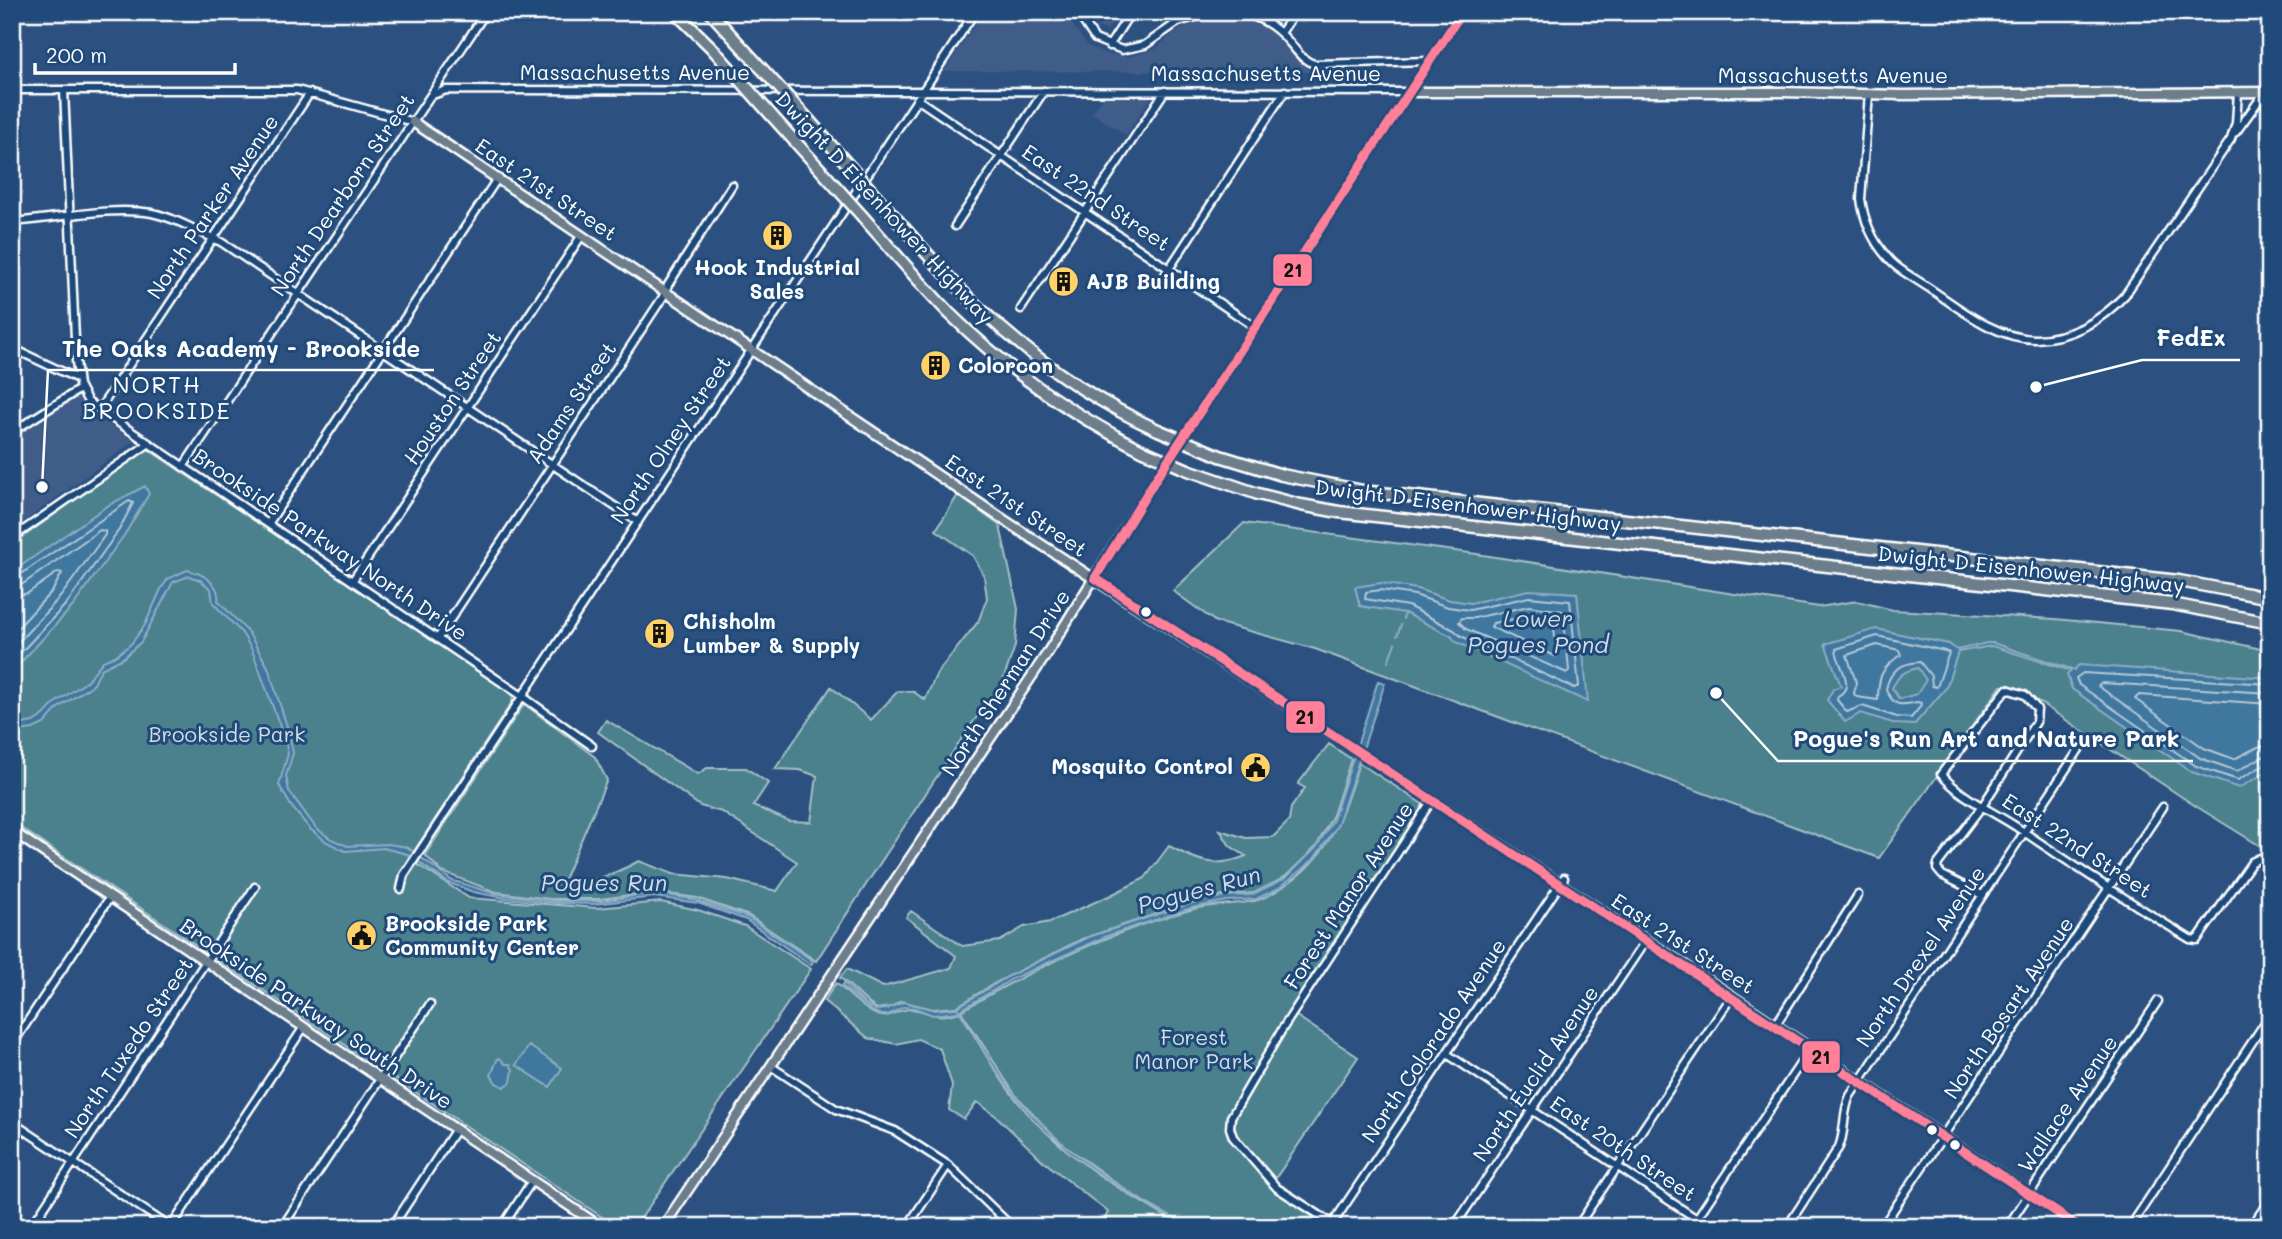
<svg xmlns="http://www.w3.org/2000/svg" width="2282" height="1239" viewBox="0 0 2282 1239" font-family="Mali,sans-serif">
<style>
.built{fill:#405c89}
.green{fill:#4b808d;stroke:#a5c0c6;stroke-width:2}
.water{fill:#41779e;stroke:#8dadc5;stroke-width:2;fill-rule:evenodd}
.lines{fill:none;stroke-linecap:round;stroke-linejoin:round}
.shore{stroke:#b3c9d8;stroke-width:2}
.stream{stroke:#8dadc5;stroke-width:2}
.minor-casing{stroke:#fff;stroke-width:11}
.major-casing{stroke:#fff;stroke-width:13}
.highway-casing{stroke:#fff;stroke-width:15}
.minor{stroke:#1f4a7a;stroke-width:6}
.major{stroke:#6c7d8b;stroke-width:8}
.highway{stroke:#6c7d8b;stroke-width:10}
.highway-bridge-casing{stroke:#fff;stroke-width:15;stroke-linecap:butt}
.highway-bridge{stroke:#6c7d8b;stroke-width:10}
.bus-1-casing{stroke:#1f4a7a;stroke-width:14}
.bus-1{stroke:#ff8098;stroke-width:9}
.bus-dot{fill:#fff;stroke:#1f4a7a;stroke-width:2.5}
.labels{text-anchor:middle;stroke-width:6;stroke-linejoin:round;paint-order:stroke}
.street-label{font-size:21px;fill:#fff;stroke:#1f4a7a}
.poi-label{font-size:21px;font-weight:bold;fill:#fff;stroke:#1f4a7a;text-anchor:start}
.park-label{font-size:21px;fill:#d2dfe2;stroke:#1f4a7a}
.neighbourhood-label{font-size:23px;letter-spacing:2px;fill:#fff;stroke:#1f4a7a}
.water-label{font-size:23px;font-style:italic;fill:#d0dde7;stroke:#1f4a7a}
.leader{fill:none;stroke:#fff;stroke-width:2.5}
.callout-dot{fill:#fff;stroke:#1f4a7a;stroke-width:2.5}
.callout-label{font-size:23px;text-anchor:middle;font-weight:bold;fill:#fff;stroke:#1f4a7a;stroke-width:6;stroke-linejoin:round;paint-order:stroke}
.line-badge{stroke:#1f4a7a;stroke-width:2.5}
.pale-badge-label{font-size:19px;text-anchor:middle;font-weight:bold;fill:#111}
</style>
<rect width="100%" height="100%" fill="#2c5180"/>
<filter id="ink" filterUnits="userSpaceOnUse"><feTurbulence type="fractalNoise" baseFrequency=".0143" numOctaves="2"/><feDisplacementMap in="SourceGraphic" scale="14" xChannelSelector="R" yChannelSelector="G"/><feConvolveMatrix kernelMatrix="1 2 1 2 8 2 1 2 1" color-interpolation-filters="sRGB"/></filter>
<g filter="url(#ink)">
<path class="built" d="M984,12H1063L1088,46L1107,54L1129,57L1155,49L1174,33L1192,23L1216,15L1238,17L1259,23L1273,31L1288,45L1298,60L1313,72L944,71Z
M1088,12H1120L1107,30L1099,28Z
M1152,96L1126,135L1092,113L1103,97Z
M78,395L86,409L134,441L12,530V436Z"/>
<path class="green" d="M146,448L508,691L513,697L512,702L409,859L469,898L597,908L661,902L698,910L745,926L811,969L635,1227H617L12,822V545Z
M958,495L1000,526L1018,609L1015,646L1002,683L968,729L816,961L749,916L697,898L654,892L600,899H550L496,892L442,872L425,855L524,704L595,757L607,780L563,882C591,884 614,874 639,861L673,874L727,879L777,891L797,862L722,812L700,806L598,732L606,720L698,774L707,768H746L768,783L753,806L789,821L811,822L817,776L800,770L775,769L831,687L871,720L898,691L914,692L925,700L937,673L978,622L987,598L984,576L973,556L936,530Z
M1244,523L1470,553L1819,607L1857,601L1893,610L2055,619L2181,631L2270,651V852L2194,805L2030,696L2011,687L2001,686L1879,858L1315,649L1216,622L1173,591Z
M1329,744L1351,759L1333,815L1316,847L1286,876L1274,883L1254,893L1218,896L1189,903L1082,939L995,983L956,1007L933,1009L901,1001L891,1007L877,1009C862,1001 854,987 840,978L847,969L883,987L951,968L956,956L906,917L911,911L962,946L1000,941L1024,927L1050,922L1111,895L1145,878L1169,846C1197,861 1215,869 1246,856L1230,846L1220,830L1246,838L1273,837L1289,821L1291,808L1305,788L1298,784Z
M1359,763L1424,805L1289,1011L1358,1057L1275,1179L1242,1141L1236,1143L1272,1186L1334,1227H1189L1140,1200L1057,1140L1014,1093L961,1011C1034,968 1109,932 1190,910C1212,904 1232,905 1254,901C1265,899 1282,888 1291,881C1333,850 1344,810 1359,763Z
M836,983C848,992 871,1019 886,1016C895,1015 901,1008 912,1009C934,1012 933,1020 960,1012C977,1039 992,1068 1011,1093C1055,1152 1121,1191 1184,1227H1101L1108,1212L1042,1160L996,1116L977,1102L964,1119L949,1110L952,1085L940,1049L918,1039L896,1044L868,1038L824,1001Z"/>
<path class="water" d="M145,486L149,494L125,534L73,606L12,672V572L107,506Z
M187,570C202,573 221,584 218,601L248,632L268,667L289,733L293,753L286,776L289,791L316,828L331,839L347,846L388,844L407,847L451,880L496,894L557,901H601L654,893L692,899L747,917L813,961L811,965L746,920L698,903L654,897L594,904L557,903L504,898L473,892L447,882L407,854L384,848L345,851L327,842L310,829L291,806L279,785L288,754L285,740L252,650L242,633L213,603L211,589L200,580L189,576L173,582L141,642L123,658L101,669L94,684L58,708L44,724L33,729L12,732V726L33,722L44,715L55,703L86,682L103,661L115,656L131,644L145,625L161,589L168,579Z
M1381,583L1417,589L1450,600L1471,603L1529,590L1577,593L1588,702L1456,642L1451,636L1405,613L1360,606L1355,587Z
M1876,629L1949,644L1957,650L1987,643H1993L2074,670L2079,665L2270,678V770L2239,788L2192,772L2072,689L2067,675L2071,671L1992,646L1958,652L1946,688L1914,725L1896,724L1861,713L1845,722L1827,700L1833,689L1841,686L1825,644ZM1918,668L1926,680L1917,694L1899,699L1892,688C1899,675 1903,671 1918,668Z
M1378,681L1385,683L1337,826L1313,860L1279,888L1256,899L1226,901L1191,908L1109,935L1014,978L957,1012L933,1015L915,1008L903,1007L888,1015H881L872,1011L842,986L844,983L865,1004L876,1010L887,1009L903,1002L935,1010L956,1008L1007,977L1089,937L1192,903L1227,896L1251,895L1286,878L1316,848L1333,820Z
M529,1046L562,1068L550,1087L516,1065Z
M498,1058L501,1059L505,1064H510L513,1070L511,1082L504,1087L496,1083L491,1075Z"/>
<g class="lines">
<path class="shore" d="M12,577L18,576L129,501L133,503L119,530L68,602L12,662
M12,586L23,584L100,530L105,531V535L61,596L12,649
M1381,590L1415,595L1448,607L1470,610L1529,597L1570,601L1579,686L1574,688L1461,636L1454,630L1408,606L1365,599L1366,592Z
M12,597L28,593L58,572L62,573L53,590L12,634
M1529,606L1563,611L1569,670L1567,673L1466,629L1459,622L1462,618H1474Z
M1529,616L1553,621L1557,653L1555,656L1491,627L1493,623Z
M1877,636L1945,651L1949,653L1937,687L1932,686L1931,676L1920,662C1901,663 1890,670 1886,689C1893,707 1900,706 1917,702L1921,703L1920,707L1911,718L1897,717L1862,706L1847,712L1837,700L1838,696C1857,686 1837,665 1836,649Z
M1877,645L1899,650L1901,655C1881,667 1878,678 1878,700L1857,697L1854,694L1856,682L1847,655Z
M2270,684L2083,673L2076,678L2079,685L2196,766L2238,780L2264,765H2270
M2270,693L2102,683L2098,686L2200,758L2237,771L2262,757L2270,756
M2270,704L2139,695L2135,699L2204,748L2234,759L2258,747L2270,745"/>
<path class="stream" d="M1403,619L1405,613
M1397,636L1401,625
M1388,662L1395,643
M958,1009C977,1036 992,1069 1014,1094C1061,1151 1123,1191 1187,1227"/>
<defs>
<path id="minor" d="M1077,12L1095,39L1122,50L1145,45L1178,22L1212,12
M1236,12C1257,15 1275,25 1289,42C1297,51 1302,60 1314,64L1430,61
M1281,33L1295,12
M1109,46L1131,12
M12,90H297L413,122
M64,90L76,361L79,385L88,402L522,696L592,746
M1869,94L1861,199C1864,221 1872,240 1887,257C1896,269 1913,277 1926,286C1958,307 1995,339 2036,339C2072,338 2101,321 2125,295L2231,139L2236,123L2238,92
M430,96L446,90L1410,92
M917,99L1255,327
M2236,132L2265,92
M12,222C56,219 109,206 152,213C176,218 199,232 221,242L638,522
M955,226L1044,91
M1163,278L1285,91
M1021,309L1165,91
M12,348L78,379
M99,410L310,93
M12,432L80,389
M183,467L486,12
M268,524L497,179
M12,538L148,444
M353,580L582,235
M438,638L663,297L668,285L732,185
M401,889L404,875L975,12
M1982,895L1942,875L1937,869L1938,864L1983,805L2036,722L2037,709L2025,695L2007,689L1941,774C1960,797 1990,810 2015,826C2073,865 2131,903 2190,939L2197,940L2252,862L2260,858L2270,861
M1775,1026L1858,895
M12,1045L110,897
M1447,1054L1709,1227
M772,1067L836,1109L895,1131L948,1165L1012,1227
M12,1122L170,1227
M1333,1223L1564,878
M31,1227L255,887
M171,1227L304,1027
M282,1227L430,1004
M392,1227L456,1129
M502,1227L532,1181
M907,1227L948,1165
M1338,1227L1277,1188L1233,1137L1230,1128L1231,1117L1283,1028L1432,800
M1454,1227L1646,940
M1577,1227L1732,996
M1691,1227L1810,1049
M1787,1227L1839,1147C1846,1130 1842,1113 1850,1096L2080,748
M1882,1227L2163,807
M2007,1227L2158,1001
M2130,1227L2270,1015
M2251,1227L2270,1199"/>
<path id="major" d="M1410,92H1782L1903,95L2270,92
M413,122L1004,520L1727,993L2079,1227
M12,831L601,1227
M663,1227L1046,655L1157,477L1462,12"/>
<path id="highway" d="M772,116L837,188
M805,116L850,167
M877,197C910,234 942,273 978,307C1031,357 1092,400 1158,430
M863,217C891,249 919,282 949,313C1006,369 1072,415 1144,451
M1282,475L1363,491L2179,581L2270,598
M1258,494L1301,505L1339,512L2172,604L2270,623"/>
</defs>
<use href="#minor" class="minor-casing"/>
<use href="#major" class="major-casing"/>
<use href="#highway" class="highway-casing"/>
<use href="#minor" class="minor"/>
<use href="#major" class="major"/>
<use href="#highway" class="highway"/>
<defs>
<path id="highway-bridge" d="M675,12L711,47L772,116
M710,12L805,116
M850,167L877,197
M837,188L863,217
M1158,430L1220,456L1282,475
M1144,451L1188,470L1258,494"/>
</defs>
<use href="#highway-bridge" class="highway-bridge-casing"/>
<use href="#highway-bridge" class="highway-bridge"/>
<defs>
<path id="bus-1" d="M1462,12L1157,477L1095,578L2079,1227"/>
</defs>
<use href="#bus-1" class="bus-1-casing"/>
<use href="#bus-1" class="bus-1"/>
</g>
</g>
<defs>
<symbol id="building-disc" viewBox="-11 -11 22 22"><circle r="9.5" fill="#ffd166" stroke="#1f4a7a"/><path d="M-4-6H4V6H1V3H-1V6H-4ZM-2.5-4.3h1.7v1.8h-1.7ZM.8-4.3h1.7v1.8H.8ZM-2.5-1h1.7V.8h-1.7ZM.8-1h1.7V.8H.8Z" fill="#111"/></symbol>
<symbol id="civic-disc" viewBox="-11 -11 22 22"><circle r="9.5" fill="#ffd166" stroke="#1f4a7a"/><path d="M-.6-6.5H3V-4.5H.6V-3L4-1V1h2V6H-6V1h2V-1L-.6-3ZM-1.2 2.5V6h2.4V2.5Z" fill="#111"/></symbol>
</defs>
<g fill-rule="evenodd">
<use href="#building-disc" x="760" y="218" width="35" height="35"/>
<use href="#building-disc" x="1046" y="264" width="35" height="35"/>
<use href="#building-disc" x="918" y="348" width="35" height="35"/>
<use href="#building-disc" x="642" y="616" width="35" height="35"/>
<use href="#civic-disc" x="1238" y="750" width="35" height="35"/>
<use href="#civic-disc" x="344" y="918" width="35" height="35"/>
</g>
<g class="bus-dot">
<circle cx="1146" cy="612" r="6"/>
<circle cx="1932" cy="1130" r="6"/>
<circle cx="1955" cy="1145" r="6"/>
</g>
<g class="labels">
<g class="street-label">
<text x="635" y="80">Massachusetts Avenue</text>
<text x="1266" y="81">Massachusetts Avenue</text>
<text x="1833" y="83">Massachusetts Avenue</text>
<text transform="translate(546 190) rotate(34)" y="7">East 21st Street</text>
<text transform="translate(343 195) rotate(-56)" y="7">North Dearborn Street</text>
<text transform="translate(1096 198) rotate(34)" y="7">East 22nd Street</text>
<text transform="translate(213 207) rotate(-56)" y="7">North Parker Avenue</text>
<text transform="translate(884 208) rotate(47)" y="7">Dwight D Eisenhower Highway</text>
<text transform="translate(453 398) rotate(-56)" y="7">Houston Street</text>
<text transform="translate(572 403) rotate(-56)" y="7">Adams Street</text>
<text transform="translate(671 440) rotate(-56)" y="7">North Olney Street</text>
<text transform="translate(1016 506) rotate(34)" y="7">East 21st Street</text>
<text transform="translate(1468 506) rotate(7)" y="7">Dwight D Eisenhower Highway</text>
<text transform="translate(330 545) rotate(34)" y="7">Brookside Parkway North Drive</text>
<text transform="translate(2031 570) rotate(6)" y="7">Dwight D Eisenhower Highway</text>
<text transform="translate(1006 683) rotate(-57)" y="7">North Sherman Drive</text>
<text transform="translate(2077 846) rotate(33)" y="7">East 22nd Street</text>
<text transform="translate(1349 896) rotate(-57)" y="7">Forest Manor Avenue</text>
<text transform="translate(1683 944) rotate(33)" y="7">East 21st Street</text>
<text transform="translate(1921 957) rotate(-56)" y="7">North Drexel Avenue</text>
<text transform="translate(2009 1008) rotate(-56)" y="7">North Bosart Avenue</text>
<text transform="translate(316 1014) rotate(34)" y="7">Brookside Parkway South Drive</text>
<text transform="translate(1434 1041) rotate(-56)" y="7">North Colorado Avenue</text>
<text transform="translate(129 1048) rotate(-56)" y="7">North Tuxedo Street</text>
<text transform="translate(1536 1074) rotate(-56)" y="7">North Euclid Avenue</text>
<text transform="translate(2068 1104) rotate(-56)" y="7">Wallace Avenue</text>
<text transform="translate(1623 1149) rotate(34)" y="7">East 20th Street</text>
</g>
<g class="poi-label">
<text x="777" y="275" text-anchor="middle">Hook Industrial<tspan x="777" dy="24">Sales</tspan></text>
<text x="1086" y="289">AJB Building</text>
<text x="958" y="373">Colorcon</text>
<text x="683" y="629">Chisholm<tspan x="683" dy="24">Lumber &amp; Supply</tspan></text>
<text x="1233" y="774" text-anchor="end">Mosquito Control</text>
<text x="385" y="931">Brookside Park<tspan x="385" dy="24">Community Center</tspan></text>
</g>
<g class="park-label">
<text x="227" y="742">Brookside Park</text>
<text x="1194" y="1045">Forest<tspan x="1194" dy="24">Manor Park</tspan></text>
</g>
<g class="neighbourhood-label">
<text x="157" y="393">NORTH<tspan x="157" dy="26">BROOKSIDE</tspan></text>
</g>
<g class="water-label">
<text x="1538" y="627">Lower<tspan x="1538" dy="26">Pogues Pond</tspan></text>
<text x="604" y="891">Pogues Run</text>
<text transform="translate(1199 890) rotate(-15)" y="8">Pogues Run</text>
</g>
</g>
<path class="leader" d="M2036 387L2142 360H2240M42 487L48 370H434M1716 693L1778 761H2193"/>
<g class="callout-dot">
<circle cx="2036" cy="387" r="7"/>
<circle cx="42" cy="487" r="7"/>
<circle cx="1716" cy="693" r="7"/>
</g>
<g class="callout-label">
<text x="2191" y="346">FedEx</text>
<text x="241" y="357">The Oaks Academy - Brookside</text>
<text x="1986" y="747">Pogue's Run Art and Nature Park</text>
</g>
<g class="line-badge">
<rect x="1272" y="253" width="41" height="34" rx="7" fill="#ff8098"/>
<rect x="1285" y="700" width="41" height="34" rx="7" fill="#ff8098"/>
<rect x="1801" y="1040" width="40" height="34" rx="7" fill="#ff8098"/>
</g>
<g class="pale-badge-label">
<text x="1293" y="277">21</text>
<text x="1305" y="724">21</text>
<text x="1821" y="1064">21</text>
</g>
<rect width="2282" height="1239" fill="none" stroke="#1f4a7a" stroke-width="42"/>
<rect x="21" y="21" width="2240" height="1197" fill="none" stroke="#fff" stroke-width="2.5" filter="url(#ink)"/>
<path d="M35 63v10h200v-10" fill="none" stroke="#ffffff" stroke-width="3.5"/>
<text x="46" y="63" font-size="21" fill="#ffffff" stroke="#1f4a7a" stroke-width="5" paint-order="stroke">200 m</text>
</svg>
